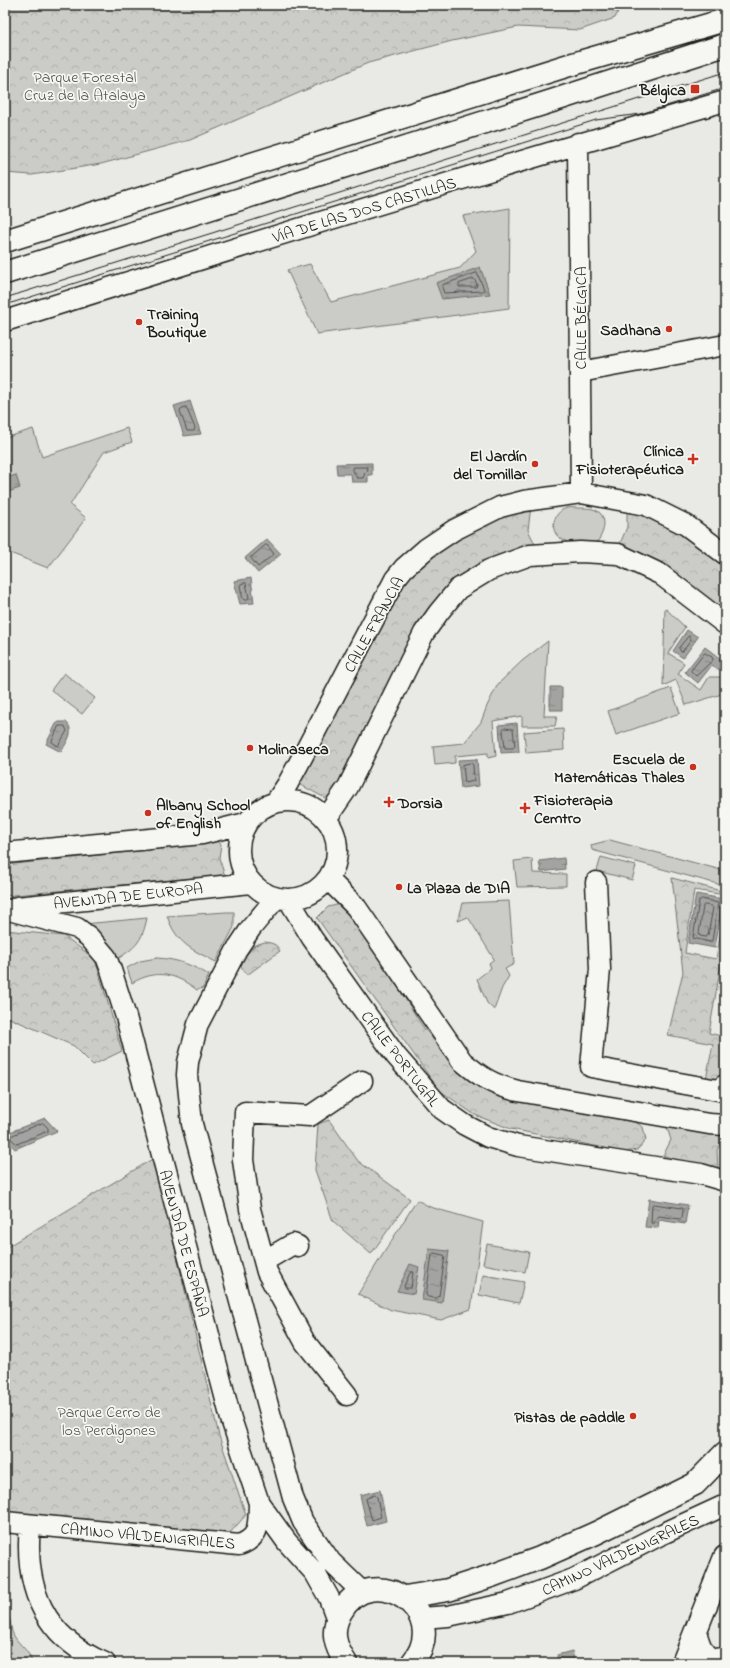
<svg xmlns="http://www.w3.org/2000/svg" width="730" height="1668" viewBox="0 0 730 1668" font-family="'Indie Flower',sans-serif">
<style>
.green{fill:#cbcbc7;stroke:#747472}
.park{fill:url(#park-crowns);stroke:#747472}
.water{fill:url(#water-ripples);stroke:#6d6d6c}
.lines{fill:none;stroke-linecap:round;stroke-linejoin:round}
.shore{stroke:#525251;stroke-width:1}
.minor-casing{stroke:#1c1c1c;stroke-width:23}
.major-casing{stroke:#1c1c1c;stroke-width:25}
.highway-casing{stroke:#1c1c1c;stroke-width:25}
.minor{stroke:#f6f6f2;stroke-width:20}
.major{stroke:#f6f6f2;stroke-width:22}
.highway{stroke:#f6f6f2;stroke-width:22}
.tram{stroke:#1c1c1c;stroke-width:1}
.poi-dot{fill:#c8321e;stroke:#f6f6f2;stroke-width:1.5}
.labels{text-anchor:middle;stroke-width:3.5;stroke-linejoin:round;paint-order:stroke}
.park-label{font-size:16px;fill:#51514f;stroke:#f6f6f2}
.poi-label{font-size:16px;font-weight:bold;fill:#1c1c1c;stroke:#f6f6f2;text-anchor:end}
.street-label{font-size:16px;fill:#1c1c1c;stroke:#f6f6f2}
</style>
<defs>
<pattern id="park-crowns" width="20" height="18" patternUnits="userSpaceOnUse"><rect width="20" height="18" fill="#cbcbc7"/><path d="M2 6a3 3 0 1 1 6 0M12 15a3 3 0 1 1 6 0" fill="none" stroke="#aeaeaa"/></pattern>
<pattern id="water-ripples" width="26" height="14" patternUnits="userSpaceOnUse"><rect width="26" height="14" fill="#a3a3a1"/><path d="M2 4q2-2 4 0t4 0M15 11q2-2 4 0t4 0" fill="none" stroke="#848482"/></pattern>
</defs>
<rect width="100%" height="100%" fill="#e9e9e5"/>
<filter id="ink" filterUnits="userSpaceOnUse"><feTurbulence type="fractalNoise" baseFrequency=".025" numOctaves="2"/><feDisplacementMap in="SourceGraphic" scale="8" xChannelSelector="R" yChannelSelector="G"/><feConvolveMatrix kernelMatrix="1 2 1 2 8 2 1 2 1" color-interpolation-filters="sRGB"/></filter>
<g filter="url(#ink)">
<path class="green" d="M510,208L509,308L317,334L287,270L310,264L331,302L460,268L476,251L463,216Z
M127,428L132,442L104,452L70,505L86,518L48,568L5,551V438L33,429L42,457Z
M579,508C584,508 589,508 593,509C609,514 605,532 597,542C587,543 573,545 563,540C548,533 552,512 567,508C570,507 575,508 579,508Z
M665,608L685,627L668,653L684,663L678,674L701,690L709,677H722L725,674V693L686,705L676,680L663,686Z
M548,641L544,716H557L555,726H522V716L493,721L496,756L488,758V753L455,756V763L435,765L433,746L464,743L481,722L487,706L498,684L522,661Z
M64,673L95,698L82,714L51,690Z
M671,688L680,713L616,735L608,711Z
M563,729L564,750L526,753L524,732Z
M610,840L725,871V886L592,850L591,845Z
M601,857L636,866L632,880L597,871Z
M532,859L533,873L566,874V886L517,887L514,861Z
M509,901L514,964L505,969L509,976L502,988L494,1010L487,1003L477,979L491,968L489,963L494,959L468,917L458,921L463,903Z
M226,912H234V927L216,962C191,949 177,944 167,916Z
M147,918C142,942 136,947 116,960L84,924Z
M157,958C177,959 192,965 209,975L203,988L197,990C175,973 156,969 132,983L127,968L140,961Z
M417,1200L430,1207L483,1222L471,1309L441,1320L391,1310L358,1294Z
M487,1244L529,1252L525,1272L483,1264Z
M483,1275L524,1282L519,1303L479,1295Z
M5,1612C13,1620 9,1627 14,1636C20,1646 30,1651 32,1663H5Z"/>
<path class="park" d="M5,5H621L615,18L580,30L518,27L452,41L368,63L190,140L101,164L32,175L5,173Z
M531,506L528,530L535,544L481,563L468,572L329,800L295,782L405,580L436,551L497,515Z
M627,508L649,514L691,537L725,563V612L619,546L627,527Z
M217,840L221,844L219,858L225,876L196,884L195,878L5,896V865L194,845Z
M672,878L725,892V895L694,890L685,953L716,959L725,909V941L709,1033L725,1037V1095L704,1089L713,1044L668,1035L683,972Z
M345,903L423,1027L453,1062L628,1117L643,1127L646,1140L637,1150L624,1152L511,1129L475,1115L439,1090L317,918L328,907Z
M5,930L64,936L95,959L122,1051L93,1065L74,1046L5,1016Z
M265,942C272,943 277,944 280,951L247,975L239,963L255,945Z
M329,1120L358,1161L410,1199L371,1254L333,1221L315,1170L318,1124Z
M665,1121L725,1135L717,1150L718,1170L663,1156L671,1140Z
M154,1158L219,1436L246,1515L228,1535L5,1516V1248Z"/>
<path class="water" d="M480,267L490,294L442,299L436,283Z
M190,401L201,434L184,436L174,406Z
M372,463V475H368V482H352L351,474H337L336,464Z
M16,475L20,488L5,493V478Z
M267,539L281,554L258,573L245,558Z
M251,578L254,603L240,604L234,581Z
M687,630L698,637L683,658L673,651Z
M705,647L725,662L718,670L712,665L698,683L685,672Z
M550,687H562V710H550Z
M59,722H66C76,731 66,743 61,752L46,744L56,724Z
M517,723L519,752L501,753L499,725Z
M477,759L479,786L461,788L458,760Z
M564,858L565,869L541,872L539,861Z
M696,894L723,899L715,948L688,943Z
M45,1118L57,1131L15,1149L5,1138V1134Z
M649,1199L688,1205L685,1224L659,1220L658,1228L645,1227Z
M429,1249L449,1251L442,1303L422,1300Z
M410,1264L419,1267L414,1294L397,1291Z
M380,1490L386,1521L367,1526L360,1495Z
M572,1651L575,1663H558L557,1655Z"/>
<g class="lines">
<path class="shore" d="M477,273L484,289L483,291L444,293L442,287L443,285Z
M474,279L477,284L476,287H459V284Z
M186,407L195,428L194,431H187L180,411L181,409Z
M354,467H367L368,470L365,473L363,478H357L353,470Z
M266,545L268,546L274,554L258,567L251,558Z
M246,583L249,598L245,600L243,599L240,586L241,584Z
M689,636L691,640L683,651L681,652L679,648Z
M705,653L712,657L713,660L696,676L691,671Z
M59,726H65L67,731L58,746L52,742Z
M505,728L513,729L515,746L513,748H505L503,730Z
M471,763L473,765L474,781L465,783L463,765Z
M702,899L718,903L712,941L710,942L693,938L699,901Z
M705,905L711,906L713,908L708,935L706,937L700,936L699,934L703,906Z
M43,1123L48,1128V1131L17,1144L10,1138L11,1136Z
M654,1204L682,1208L683,1210L682,1218L680,1219L659,1216L656,1219L654,1223H651L652,1205Z
M434,1253L443,1255L445,1256L439,1296L437,1298L428,1297L426,1295L432,1255Z
M413,1272L411,1288H405L404,1286L410,1273Z
M375,1495L377,1497L381,1517L372,1520L366,1499Z"/>
<defs>
<path id="minor" d="M578,143L581,493
M5,321C244,245 484,171 725,101
M580,372L725,345
M239 850a49 49 0 1 1 98 0a49 49 0 1 1-98 0Z
M275,803L287,785L298,765L395,579L404,568L427,548L454,530L500,507L524,501L581,493L646,505L686,525L725,554
M326,819L348,787L424,633L439,612L458,589L489,570L530,555L580,552L618,554L660,574L725,624
M5,853L202,834L246,823
M328,879L356,907L462,1061C482,1078 493,1085 518,1091L709,1124L725,1125
M596,882L600,969L591,1067L718,1090L725,1085
M276,898L251,928L237,949L198,1024L188,1062L187,1075L192,1124L293,1498L303,1522L331,1562L362,1592
M289,900L312,938L396,1056L442,1109L465,1125L488,1137L518,1146L701,1174L725,1181
M17,907L251,883
M5,909L77,928L89,937L106,957L111,970L126,1017L231,1419L259,1503L287,1542L315,1573L329,1598L337,1620
M264,1261L293,1244L298,1246
M347,1395L305,1342L267,1272L250,1209L243,1160L245,1112L310,1116L362,1081
M5,1522L239,1545C261,1537 258,1524 259,1503
M30,1525C24,1588 43,1637 105,1663
M422,1618L448,1616L508,1603L574,1579L660,1535L723,1506
M696,1631C700,1647 705,1664 725,1657"/>
<path id="major" d="M405,1597L448,1590L494,1575L540,1558L596,1533L695,1484L725,1453
M346,1663C335,1646 330,1631 341,1612C373,1557 454,1613 412,1663
M683,1663L725,1557"/>
<path id="highway" d="M5,241L566,66L725,20
M5,273L552,101L725,45"/>
</defs>
<use href="#minor" class="minor-casing"/>
<use href="#major" class="major-casing"/>
<use href="#highway" class="highway-casing"/>
<use href="#minor" class="minor"/>
<use href="#major" class="major"/>
<use href="#highway" class="highway"/>
<path class="tram" d="M5,298L725,72
M5,305L596,120L640,114L725,88"/>
</g>
</g>
<g class="poi-dot">
<rect x="690" y="84" width="10" height="10" rx="2"/>
<circle cx="139" cy="322" r="4"/>
<circle cx="669" cy="329" r="4"/>
<path d="M691 453h4v4h4v4h-4v4h-4v-4h-4v-4h4z"/>
<circle cx="535" cy="464" r="4"/>
<circle cx="250" cy="748" r="4"/>
<circle cx="693" cy="767" r="4"/>
<path d="M387 796h4v4h4v4h-4v4h-4v-4h-4v-4h4z"/>
<path d="M523 802h4v4h4v4h-4v4h-4v-4h-4v-4h4z"/>
<circle cx="148" cy="813" r="4"/>
<circle cx="399" cy="887" r="4"/>
<circle cx="633" cy="1416" r="4"/>
</g>
<g class="labels">
<g class="park-label">
<text x="85" y="82">Parque Forestal<tspan x="85" dy="18">Cruz de la Atalaya</tspan></text>
<text x="109" y="1417">Parque Cerro de<tspan x="109" dy="18">los Perdigones</tspan></text>
</g>
<g class="poi-label">
<text x="686" y="95">Bélgica</text>
<text x="147" y="319" text-anchor="start">Training<tspan x="147" dy="18">Boutique</tspan></text>
<text x="661" y="335">Sadhana</text>
<text x="684" y="456">Clínica<tspan x="684" dy="18">Fisioterapéutica</tspan></text>
<text x="527" y="461">El Jardín<tspan x="527" dy="18">del Tomillar</tspan></text>
<text x="258" y="754" text-anchor="start">Molinaseca</text>
<text x="685" y="764">Escuela de<tspan x="685" dy="18">Matemáticas Thales</tspan></text>
<text x="534" y="805" text-anchor="start">Fisioterapia<tspan x="534" dy="18">Cemtro</tspan></text>
<text x="398" y="808" text-anchor="start">Dorsia</text>
<text x="156" y="810" text-anchor="start">Albany School<tspan x="156" dy="18">of English</tspan></text>
<text x="407" y="893" text-anchor="start">La Plaza de DIA</text>
<text x="625" y="1422">Pistas de paddle</text>
</g>
<g class="street-label">
<text transform="translate(364 209) rotate(-17)" y="6">VÍA DE LAS DOS CASTILLAS</text>
<text transform="translate(580 318) rotate(-90)" y="6">CALLE BÉLGICA</text>
<text transform="translate(373 624) rotate(-61)" y="6">CALLE FRANCIA</text>
<text transform="translate(128 895) rotate(-6)" y="6">AVENIDA DE EUROPA</text>
<text transform="translate(401 1058) rotate(52)" y="6">CALLE PORTUGAL</text>
<text transform="translate(185 1243) rotate(75)" y="6">AVENIDA DE ESPAÑA</text>
<text transform="translate(148 1535) rotate(5)" y="6">CAMINO VALDENIGRIALES</text>
<text transform="translate(620 1554) rotate(-25)" y="6">CAMINO VALDENIGRALES</text>
</g>
</g>
<rect width="730" height="1668" fill="none" stroke="#f6f6f2" stroke-width="20"/>
<rect x="10" y="10" width="710" height="1648" fill="none" stroke="#1c1c1c" stroke-width="1.5" filter="url(#ink)"/>
</svg>
